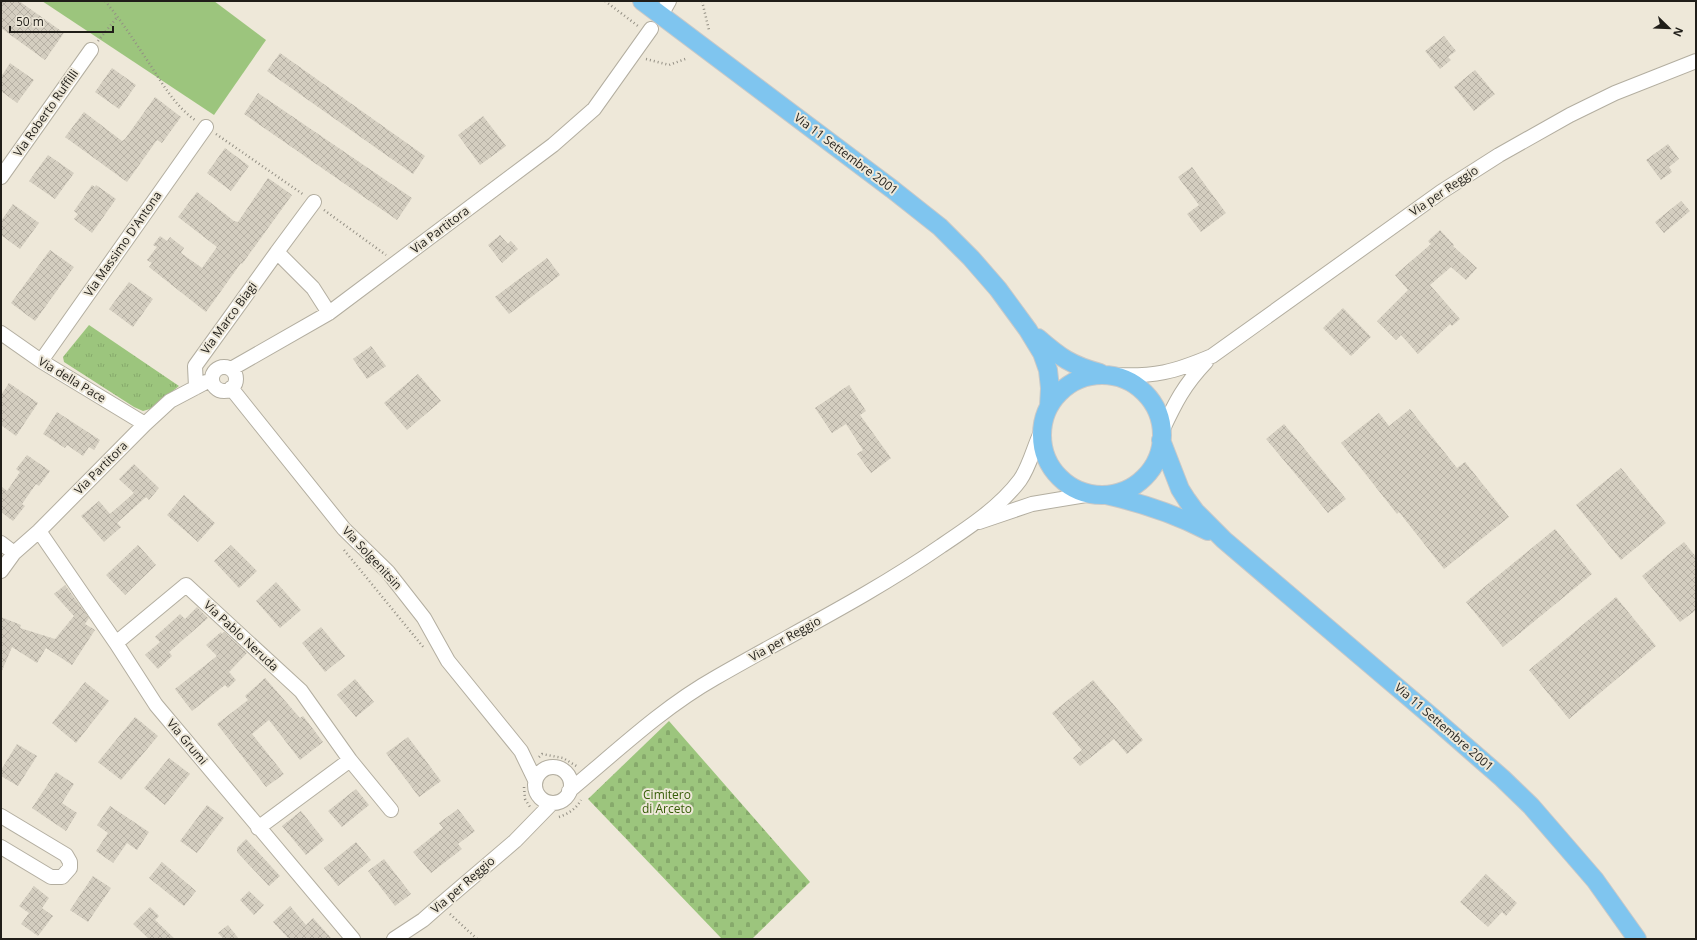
<svg xmlns="http://www.w3.org/2000/svg" width="1697" height="940" viewBox="0 0 1697 940" font-family="'Open Sans',sans-serif">
<style>
.grass{fill:url(#grass-tufts)}
.cemetery{fill:url(#cemetery-stones)}
.green{fill:#9cc57d}
.building{fill:url(#building-cross-hatch)}
.lines{fill:none;stroke-linecap:round;stroke-linejoin:round}
.minor-casing{stroke:#b3aea0;stroke-width:16}
.major-casing{stroke:#c9c9c8;stroke-width:20}
.path{stroke:#938f84;stroke-width:2.5;stroke-dasharray:1 3;stroke-linecap:butt}
.minor{stroke:#fff;stroke-width:14}
.major{stroke:#7fc5ef;stroke-width:18}
.labels{text-anchor:middle;stroke-width:4;stroke-linejoin:round;paint-order:stroke}
.street-label{font-size:12px;fill:#201e19;stroke:#eee8d9}
.park-label{font-size:12px;fill:#365c07;stroke:#eee8d9}
</style>
<defs>
<pattern id="grass-tufts" width="24" height="20" patternUnits="userSpaceOnUse"><rect width="24" height="20" fill="#9cc57d"/><path d="M3 7l-1-3M5 7V3M7 7l1-3M15 17l-1-3M17 17v-4M19 17l1-3" fill="none" stroke="#86a96b"/></pattern>
<pattern id="cemetery-stones" width="16" height="16" patternUnits="userSpaceOnUse"><rect width="16" height="16" fill="#9cc57d"/><path d="M2 7V4a2 2 0 0 1 4 0v3zM10 15v-3a2 2 0 0 1 4 0v3z" fill="#86a96b"/></pattern>
<pattern id="building-cross-hatch" width="8" height="8" patternUnits="userSpaceOnUse"><rect width="8" height="8" fill="#d4cec0"/><path d="M0 0l8 8M0 8l8-8" fill="none" stroke="#b6b0a4"/></pattern>
</defs>
<rect width="100%" height="100%" fill="#eee8d9"/>
<path class="grass" d="M89,325L179,386L150,409L143,411L134,407L64,362L63,357Z"/>
<path class="cemetery" d="M669,721L810,882L752,939H722L588,799Z"/>
<path class="green" d="M42,1H214L266,40L214,115Z"/>
<path class="building" d="M1,1H19L64,33L45,60L1,28Z
M1444,36L1456,51L1448,57L1451,60L1440,69L1425,51Z
M280,53L425,156L413,174L267,71Z
M10,63L34,80L17,103L1,91V77Z
M112,68L136,85L119,109L95,92Z
M1475,70L1495,94L1474,111L1454,87Z
M258,93L412,198L397,220L244,114Z
M155,97L181,117L162,143L157,140L127,182L65,137L84,112L122,141L125,139Z
M483,116L506,146L480,165L458,135Z
M1668,144L1679,159L1669,167L1672,172L1661,180L1646,160Z
M225,148L249,166L231,191L207,173Z
M48,155L74,173L55,199L29,181Z
M1192,167L1226,213L1201,232L1187,214L1199,205L1178,177Z
M268,178L292,195L242,264L241,263L206,312L149,267L152,263L147,260L157,247L153,245L160,236L167,241L170,237L184,248L181,253L202,268L217,247L178,217L197,192L234,221L238,222Z
M92,185L95,187L96,185L116,199L92,233L74,219L78,214L74,211Z
M1681,201L1690,211L1664,233L1655,222Z
M13,204L39,223L20,249L1,235V221Z
M1440,230L1454,245L1453,246L1477,268L1466,280L1451,267L1430,285L1460,319L1452,326L1450,324L1418,354L1401,335L1396,340L1377,321L1408,290L1395,275L1431,244L1428,241Z
M500,235L508,244L511,241L518,249L502,263L488,245Z
M50,250L74,267L35,321L11,303Z
M547,258L560,275L509,314L495,297Z
M129,282L153,299L133,327L109,309Z
M1343,308L1371,337L1351,356L1323,328Z
M371,346L386,366L367,379L353,359Z
M418,374L441,401L407,430L384,403Z
M9,383L38,403L16,436L1,425V395Z
M849,385L866,411L860,415L891,458L871,473L857,454L863,450L846,424L832,433L815,408Z
M1410,409L1457,468L1465,462L1509,517L1444,569L1399,512L1397,514L1341,443L1379,413L1389,426Z
M57,412L100,440L94,450L89,447L83,456L67,445L65,448L43,434Z
M1284,424L1346,499L1328,513L1266,439Z
M27,455L50,471L39,486L36,484L22,504L25,506L13,521L1,512V486L7,491L20,472L16,469Z
M134,464L159,488L149,500L146,497L117,523L121,527L104,542L81,516L99,501L110,514L134,493L119,479Z
M1621,468L1666,523L1621,560L1576,505Z
M184,495L215,523L198,542L167,515Z
M1555,529L1592,574L1503,647L1466,602Z
M1684,542L1696,557V610L1680,622L1642,576Z
M138,545L156,565L125,595L106,575Z
M231,545L257,571L239,588L214,561Z
M276,582L301,610L280,628L256,601Z
M65,585L89,618L85,624L95,630L72,665L46,648L37,663L12,647L1,673V617L21,625L20,628L55,639L74,616L54,594Z
M1616,597L1656,646L1569,719L1529,670Z
M197,607L208,618L169,652L172,656L158,669L145,655L160,642L155,637L180,614L185,619Z
M321,627L345,656L325,672L302,643Z
M221,632L222,634L224,632L247,653L229,672L236,680L228,688L225,685L192,711L175,689L217,656L206,645Z
M265,678L300,718L303,716L323,742L300,760L269,720L252,734L284,774L266,787L217,724L248,700L245,696Z
M355,679L374,702L356,717L337,695Z
M1093,680L1143,740L1127,754L1114,739L1080,766L1073,758L1082,750L1052,713Z
M85,682L109,701L76,743L52,723Z
M135,717L158,736L121,780L98,762Z
M408,737L441,781L419,797L386,753Z
M17,744L37,756L18,786L1,776V770Z
M169,758L190,774L165,805L144,788Z
M56,772L74,784L62,803L77,813L66,831L32,808Z
M356,789L369,805L342,827L328,811Z
M207,805L224,818L197,853L180,841Z
M110,806L149,832L137,850L127,843L113,863L96,851L108,833L97,825Z
M458,809L475,831L458,844L462,849L431,873L413,852L443,828L439,823Z
M301,811L324,840L306,855L282,826Z
M246,839L280,876L269,886L237,852V848Z
M356,842L371,860L338,886L324,868Z
M384,859L411,894L395,906L368,871Z
M162,862L196,891L184,906L149,878Z
M1486,874L1517,903L1506,916L1502,912L1488,927L1460,902Z
M93,876L111,888L88,922L70,910Z
M34,886L49,898L42,908L53,916L38,936L21,924L29,913L19,906Z
M249,891L264,905L254,915L240,900Z
M290,906L306,925L313,918L332,939H289L273,922Z
M150,907L159,916L155,920L175,939H149L133,924Z
M228,925L239,939H224L218,933Z"/>
<g class="lines">
<defs>
<path id="minor" d="M661,15L669,1
M1,177L91,50
M314,202L277,252L313,288L329,313
M1,333L41,361L145,424
M41,361L206,127
M212 379a12 12 0 1 1 24 0a12 12 0 1 1-24 0Z
M231,369L329,313L553,145L594,109L651,29
M1113,375C1155,377 1174,372 1212,356L1441,192L1499,155L1570,115L1615,93L1696,61
M196,387L195,366L277,252
M231,388L344,529L388,572L424,618L448,661L521,751L535,780
M1162,431C1175,403 1184,385 1206,362
M979,522L1032,504L1092,494
M39,531L116,643L156,705L353,939
M1,543L14,553
M1,571L14,553L39,531L145,424L170,401L206,382H212
M116,643L186,585L301,691L350,760L258,828
M350,760L391,810
M535 785a18 18 0 1 1 36 0a18 18 0 1 1-36 0Z
M569,791C616,752 662,708 715,678C791,634 869,596 941,546C968,528 1000,507 1020,480C1030,466 1034,446 1042,430
M1,816L66,855L70,862V868L62,877H51L1,847
M394,939L423,920L440,905L515,841L552,803"/>
<path id="major" d="M642,1L892,189L940,227L971,258L998,289L1028,330L1042,353L1048,370L1050,388L1049,406
M1038,338C1061,358 1071,365 1100,373
M1042 435a60 60 0 1 1 120 0a60 60 0 1 1-120 0Z
M1161,440L1180,489L1187,500L1195,511L1224,540L1431,716L1502,778L1531,806L1595,880L1637,939
M1106,495C1142,503 1175,514 1208,531"/>
</defs>
<use href="#minor" class="minor-casing"/>
<use href="#major" class="major-casing"/>
<path class="path" d="M105,1C121,20 135,42 149,63C162,83 175,106 195,120
M605,1L638,26
M702,1L709,30
M98,41L118,16
M646,59L669,65L688,58
M216,134L304,195
M324,210L386,255
M344,550L424,648
M539,757L542,754L563,758L578,767
M524,787L525,799L530,807
M559,817C568,814 576,809 581,800
M450,914L477,939"/>
<use href="#minor" class="minor"/>
<use href="#major" class="major"/>
</g>
<g class="labels">
<g class="street-label">
<text transform="translate(46 113) rotate(-55)" y="4">Via Roberto Ruffilli</text>
<text transform="translate(846 154) rotate(37)" y="4">Via 11 Settembre 2001</text>
<text transform="translate(1444 191) rotate(-34)" y="4">Via per Reggio</text>
<text transform="translate(440 230) rotate(-37)" y="4">Via Partitora</text>
<text transform="translate(123 244) rotate(-55)" y="4">Via Massimo D'Antona</text>
<text transform="translate(229 318) rotate(-54)" y="4">Via Marco Biagi</text>
<text transform="translate(72 380) rotate(31)" y="4">Via della Pace</text>
<text transform="translate(101 468) rotate(-45)" y="4">Via Partitora</text>
<text transform="translate(372 558) rotate(47)" y="4">Via Solgenitsin</text>
<text transform="translate(241 636) rotate(43)" y="4">Via Pablo Neruda</text>
<text transform="translate(785 639) rotate(-29)" y="4">Via per Reggio</text>
<text transform="translate(1444 727) rotate(41)" y="4">Via 11 Settembre 2001</text>
<text transform="translate(187 742) rotate(50)" y="4">Via Grumi</text>
<text transform="translate(463 885) rotate(-41)" y="4">Via per Reggio</text>
</g>
<g class="park-label">
<text x="667" y="799">Cimitero<tspan x="667" dy="14">di Arceto</tspan></text>
</g>
</g>
<rect width="1697" height="940" fill="none" stroke="#201e19" stroke-width="4"/>
<g transform="translate(1669 28) rotate(113)" stroke="#eee8d9" stroke-width="3" paint-order="stroke">
<path d="M0-3L7 15L0 10L-7 15Z" fill="#201e19"/>
<text y="-6" font-size="11" font-weight="bold" text-anchor="middle" fill="#201e19">N</text>
</g>
<path d="M10 26v6h103v-6" fill="none" stroke="#201e19" stroke-width="2"/>
<text x="16" y="26" font-size="12" fill="#201e19" stroke="#eee8d9" stroke-width="3" paint-order="stroke">50 m</text>
</svg>
